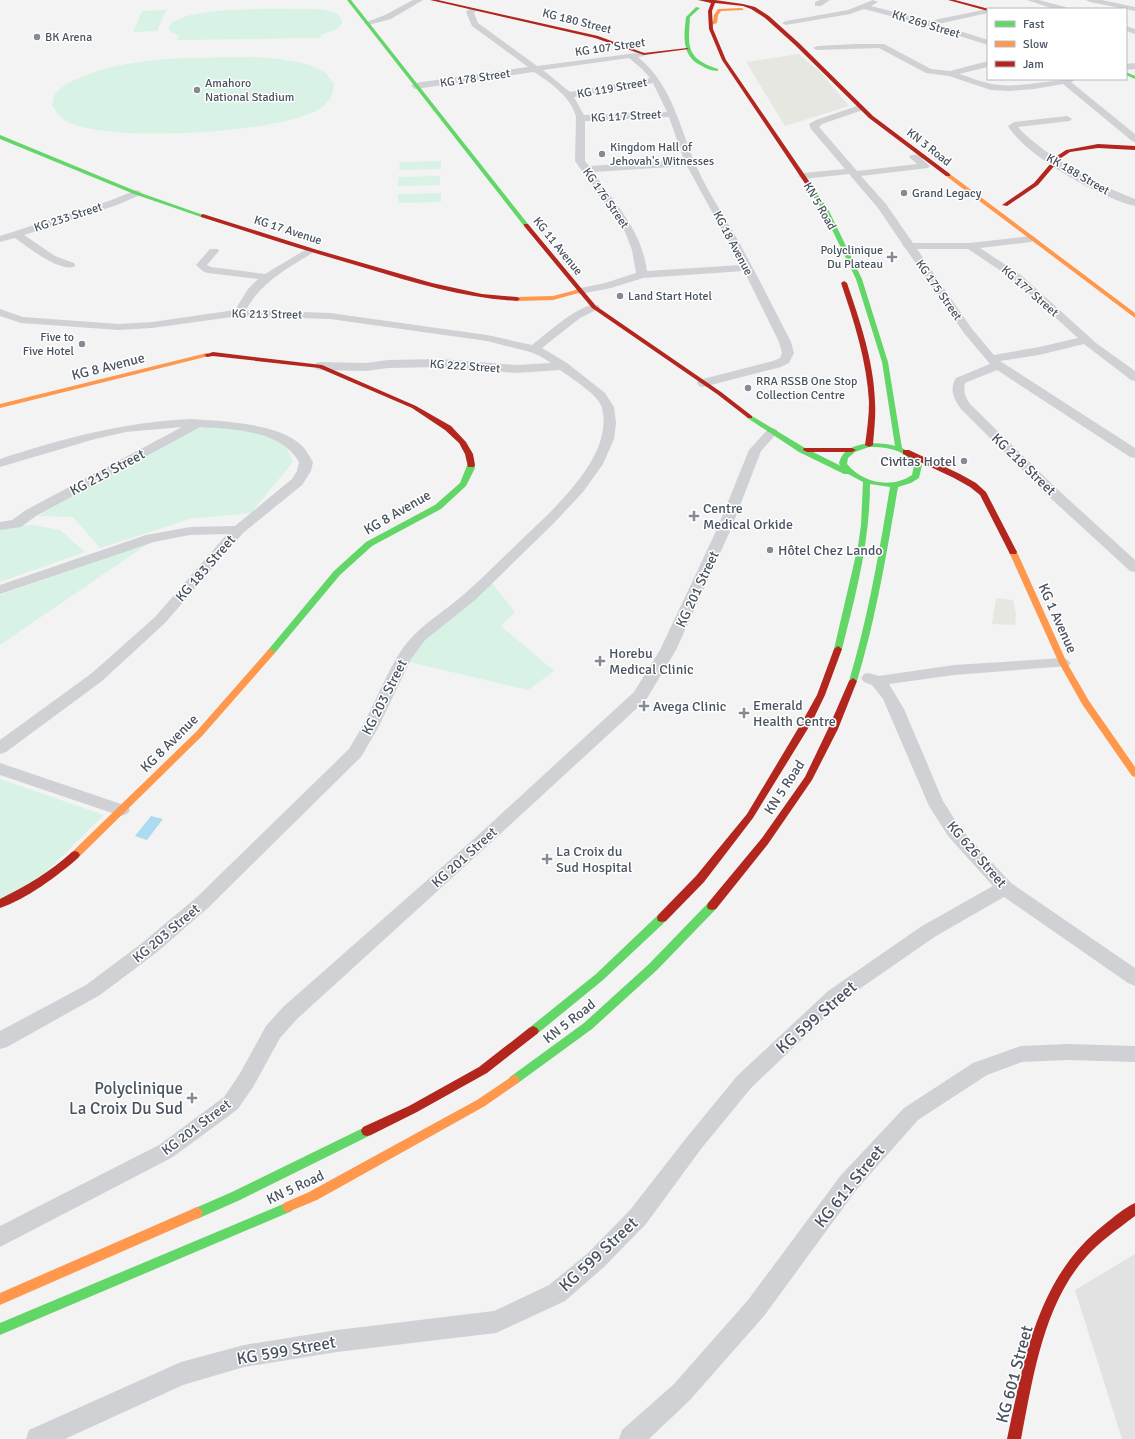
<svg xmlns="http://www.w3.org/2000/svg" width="1135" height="1439" viewBox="0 0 1135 1439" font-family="Signika,sans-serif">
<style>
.commercial{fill:#e7e7e2}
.education{fill:#e2e2e3}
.green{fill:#d8f2e5}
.water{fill:#acdaf1}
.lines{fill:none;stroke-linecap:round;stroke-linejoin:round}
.street{fill:#cfd1d4;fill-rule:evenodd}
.fast{fill:#63d668;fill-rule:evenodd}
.slow{fill:#ff974d;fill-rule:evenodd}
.jam{fill:#b3261e;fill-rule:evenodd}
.poi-dot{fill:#858b94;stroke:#fff;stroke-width:1.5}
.labels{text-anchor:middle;stroke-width:3;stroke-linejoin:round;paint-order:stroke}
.far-street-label{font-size:12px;fill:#495361;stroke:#fff}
.far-poi-label{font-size:12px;fill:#495361;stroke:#fff;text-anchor:start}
.street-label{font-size:14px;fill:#495361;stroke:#fff}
.poi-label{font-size:14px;fill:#495361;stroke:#fff;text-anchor:start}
.near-street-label{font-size:17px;fill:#495361;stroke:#fff}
.near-poi-label{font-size:17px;fill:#495361;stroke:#fff;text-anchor:end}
</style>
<rect width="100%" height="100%" fill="#f4f3f3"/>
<path class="commercial" d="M799,54L822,74L849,106L785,126L746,62Z
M996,598L1013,600L1016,614L1015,625L992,624Z"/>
<path class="education" d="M1135,1254V1439H1122L1075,1290Z"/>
<path class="green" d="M306,9C317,9 343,9 342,24L337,29L321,35L320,38L177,40L179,36L171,32L168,28C177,5 281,9 306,9Z
M166,10L157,31L133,32L142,11Z
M254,57C273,58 309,61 324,72C328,75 331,80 334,84C333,94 331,101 322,107C287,134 107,143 68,122C60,118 56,112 52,105C53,102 53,98 54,96C59,87 70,82 79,78C133,55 196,58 254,57Z
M441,161V169L399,170L400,162Z
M440,176V185L398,186V177Z
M441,193V202L398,203V194Z
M194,423L281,435L293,462L251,513L190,519L100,548L73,517L38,516Z
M34,525L60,530L85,552L0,582V530L6,526Z
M152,541L0,645V595Z
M492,583L515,612L501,626L554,671L528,690L409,662L420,641Z
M0,779L104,815L43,875L0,902Z"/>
<path class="water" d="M151,816L163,819L147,840L135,836Z"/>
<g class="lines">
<path class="street" d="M413,0H423L391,19L368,25L364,23L385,15Z
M820,0H830L821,6H815V2Z
M873,0L878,2L871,6L929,21L988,9H989H988V13L938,24L988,40V45L925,25L864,9L850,14L786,25L782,23L786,21L848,10Z
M1027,0H1039L1065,7L1066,9H1054Z
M1086,0H1102L1135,7V11L1090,2Z
M470,8H473L477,10L474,13L478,23L537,66L644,52L645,54L644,56L638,57C675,87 680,133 700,174C710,195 724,216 736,237C755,271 773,307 791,342L794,353L789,363L781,367L703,387L699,386L697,383L699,380L773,361L780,358L782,353L779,342L744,271L643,278L611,288L580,294L576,293L574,291L576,289L605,283L636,273L632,250L625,232L575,161L576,117C571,97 551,83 534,72L415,89L411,86L415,83L528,67L472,26L466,12ZM629,58L642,69L650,78L570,92L543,70ZM653,83L667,112L584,115L574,97ZM669,117L684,160L589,166L585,161V121ZM687,166L741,265L647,271C641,229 616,205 593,172Z
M1126,26L1135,29V34L1126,31Z
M855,44H884L931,69L950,71L988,61V67L959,74C970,77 981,82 992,84C1019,89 1050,79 1078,79L1071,82L1135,134V142L1132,141L1063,84L1034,89L1009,91L991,90L949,76L926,73L879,48L817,50L813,48L817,46Z
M1135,63V69L1126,70V64Z
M860,105L863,106L864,108L863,110L822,124L819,127L857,171L917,164L909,157L911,155L924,154L926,156L922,159L930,166L928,168L861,176L886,204L913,243H970L1031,236L1035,237L1036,239L1031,242L980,248L1021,275L1096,343L1135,371V381L1131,380L1084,344L1039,355L1000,361L1135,448V458L1130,457L997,370L965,383C963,391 965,397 970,404L1056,488L1135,560V572L1130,571L1046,494L961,409C954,399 949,389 956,378L990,364L964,333L906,249L903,246V245L878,208L849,174L803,179L798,176L803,173L845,169L811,129L809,124L816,120ZM917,249H968L1013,279L1078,338L1039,347L994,355L972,329Z
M1067,116L1072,119L1070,121L1018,127C1023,133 1028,137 1034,142C1064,167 1099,185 1135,199V206C1101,198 1026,156 1008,126L1014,122Z
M136,190L140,191L141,193L140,195L117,205L24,235L55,256L74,263L75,265L74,267C57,271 28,247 15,238L0,242V236L109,201Z
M310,247L315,250L314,252C288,268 261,282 246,310L330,313L487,335L532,345C545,335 582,301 598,305L600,307L598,309L580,318L542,348L567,363L605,393L614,407L616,423L614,439L603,464L583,492L553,524L474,601L425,640L411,659L378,728L361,757L209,907L156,953L100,995L7,1047L0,1049V1031L86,985L142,943L197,897L349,749C361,730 371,710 380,690C390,670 399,649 415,634C429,620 447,609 462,596C480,581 496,564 513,548C545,516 615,460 602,408C599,395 571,378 560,370L516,373L441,367L388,368L366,371L320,370L316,369L314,366L316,363L320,362L366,363L388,360L441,359L516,365L551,363L540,356L530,352L487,341L330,319L239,316L152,328L119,330L21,323L0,316V309L23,317L119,324L152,322L235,310L248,289L258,279L208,273L204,272L196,265L210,249H218L219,251L207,265L211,267L265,274Z
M191,419C221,421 277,423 300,444C306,449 309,456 313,462L311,471L302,485L243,533L165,623L102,681L6,752L0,754V740L92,673L155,617L227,534L190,535L154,542L0,594V585L146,535L190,527L235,526L292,479L297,471L299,462C281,430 233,429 200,427L36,516L21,527L0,530V522L12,520L26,510L182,427L126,432L95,439L0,467V459C64,438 124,422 191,419Z
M772,428L776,429L778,432L761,451L731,529L676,650L646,700L487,846L297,1019L280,1038L253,1087L238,1109L173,1157L0,1247V1226L159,1145L224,1097L239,1075L266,1026L283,1007L475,838L634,692L660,650L717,529L749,450L768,429Z
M1063,658L1068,660L1071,663L1068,666L954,675L889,684L904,709L943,801L960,828L1011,883L1135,968V986L1128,983L1004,897L936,936L842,1001L751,1088L701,1149L646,1224L604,1267L565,1301L496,1333L337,1352L244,1367L183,1385L65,1439H26L29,1430L181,1362L244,1345L337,1330L494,1311L549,1285L588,1253L630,1210L687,1137L737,1076L828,991L922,926L993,886L948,836L929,806L883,699L872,685L864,682L861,678L864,674L869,673L879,676L954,665Z
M0,763L127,806L130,810L127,814L121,816L0,775Z
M1067,1044L1135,1046V1062L1067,1060L1022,1062L987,1075L918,1120L857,1189L764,1316L690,1400L649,1439H619L622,1430L674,1384L748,1300L841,1175L904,1108L973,1063L1021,1046Z"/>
<path class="fast" d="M347,0H351L528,224V226H524Z
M696,7L700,8L690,17C688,48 686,58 718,69V71C712,71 705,68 700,65C681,55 684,35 686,17Z
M1126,72L1135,76V79L1126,75Z
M0,135L138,192L206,216L201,217L134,194L0,139Z
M806,183H810L829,211L862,279L888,362L902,448L911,453L922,465L919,478L911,483L898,487C887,552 876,618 857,681L853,684L849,681C868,618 879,553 890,487L870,484C870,541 856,594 842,649L841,651H835L834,649L858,546L861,525L863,482L848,474H844L799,452L746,417L748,416H752L805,448L841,466L839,464C843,441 877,441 895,446L882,362L856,279L823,211L805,184ZM869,447C887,447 904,449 914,465L912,475C891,489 863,483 847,464L848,458L855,452Z
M468,463H474L475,468L466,486L441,509L372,546L340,575L274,654H268L267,652L268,650L334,571L366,542L435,505L460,483Z
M712,902L716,903L717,906L716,909L657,970L592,1029L518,1083L514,1085L510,1083L508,1080L510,1077L584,1023L649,964L708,903Z
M662,914L666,915L667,918L666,921L603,980L537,1034L533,1036L529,1034L527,1031L529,1028L596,974L658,915Z
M367,1126L371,1127L373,1131L371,1135L240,1200L197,1219L193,1217L191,1213L193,1209L232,1192Z
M288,1202L292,1203L294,1207L292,1211L0,1335V1323Z"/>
<path class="slow" d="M742,8L744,10L721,11L718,15L717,23L711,25L709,24L713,21L714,15L718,9Z
M946,174H950L1135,313V318L946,176Z
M580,289L582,290V292L553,300L517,301L514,299L517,297L553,296Z
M207,353L209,354V356L0,408V404Z
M1010,550H1016L1017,552L1067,663L1089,701L1135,767V777L1132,776L1082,704L1059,663L1009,552Z
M271,649L275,652L274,654L202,736L78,858H72L70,855L72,852L196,732L268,650Z
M514,1075L518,1077L520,1080L518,1083L485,1106L317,1200L288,1212L284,1211L282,1207L284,1203L309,1192L444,1118L477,1100Z
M197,1207L201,1209L203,1213L201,1217L0,1305V1293Z"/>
<path class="jam" d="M430,0H438L598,36L644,53L687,48L689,49L644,55L595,38Z
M698,0H715L743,4L755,7L769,16L799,43L873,116L950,174V176H946L869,118L795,45L765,18L751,9L743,6L715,3L712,11L713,29L726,60L811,184L806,185L722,60L709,29L708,11L711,3Z
M948,0H955L989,9H988V11Z
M1098,144L1135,146V150L1098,148L1070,152L1061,158L1038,185L1007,206L1002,205L1034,183L1057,156L1066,150Z
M203,214L314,249L432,283L482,294L517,297L520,299L517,301C466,298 418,284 369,269C313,253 257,235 201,217V215Z
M524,224H528L596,306L721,392L752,416V418H748L717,394L592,308L524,226Z
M844,281L847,283C860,321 874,362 875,402C876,416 874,431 873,445L869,447L865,445C867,431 869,416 869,402C867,362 854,321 841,283Z
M213,352L322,365L416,406L451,426L466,442L473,454L475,465L474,467H468L465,454L459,443L445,430L412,408L319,368L213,356L207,357L204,355Z
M804,448H852L856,450L852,452H807L803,450Z
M903,450H909L960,474L976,483L986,492L1017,552L1016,554H1010L1009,552L980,495L970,487L954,478L903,454Z
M838,646L842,649L825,695L812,722L753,818L704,882L666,921L662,922L658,921L657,918L658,915L696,876L747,814L802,722L817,695L834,649Z
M853,678L857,681L838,729L812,780L768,844L716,909L712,910L708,909L707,906L708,903L762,838L805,777L828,729L849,681Z
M75,851L78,852L80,855L78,858C59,875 25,900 0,908V899C26,886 50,872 72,852Z
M533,1026L537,1028L539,1031L537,1034L487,1073L417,1112L371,1135L367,1136L363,1135L361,1131L363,1127L409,1106L479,1067L529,1028Z
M1135,1203V1216C1118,1229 1100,1241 1086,1257C1043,1305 1033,1378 1021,1439H1007C1024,1360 1037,1277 1105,1224C1114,1217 1124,1208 1135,1203Z"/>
</g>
<g class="poi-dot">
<circle cx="37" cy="37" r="4"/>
<circle cx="197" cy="90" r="4"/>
<circle cx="602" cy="154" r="4"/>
<circle cx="904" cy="193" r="4"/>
<path d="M890 251h4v4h4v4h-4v4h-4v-4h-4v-4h4z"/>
<circle cx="620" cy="296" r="4"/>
<circle cx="82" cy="344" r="4"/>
<circle cx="748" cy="388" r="4"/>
<circle cx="964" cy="461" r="4"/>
<path d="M692 510h4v4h4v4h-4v4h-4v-4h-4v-4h4z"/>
<circle cx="770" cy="550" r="4"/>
<path d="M598 655h4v4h4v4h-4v4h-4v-4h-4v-4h4z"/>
<path d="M642 700h4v4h4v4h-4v4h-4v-4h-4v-4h4z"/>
<path d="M742 707h4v4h4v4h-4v4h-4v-4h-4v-4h4z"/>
<path d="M545 853h4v4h4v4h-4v4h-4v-4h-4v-4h4z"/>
<path d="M190 1092h4v4h4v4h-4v4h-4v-4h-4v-4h4z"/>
</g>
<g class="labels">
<g class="far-street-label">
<text transform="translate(577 21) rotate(14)" y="4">KG 180 Street</text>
<text transform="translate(926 24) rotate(17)" y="4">KK 269 Street</text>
<text transform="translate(610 47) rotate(-8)" y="4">KG 107 Street</text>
<text transform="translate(475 78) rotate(-8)" y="4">KG 178 Street</text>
<text transform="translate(612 88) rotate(-10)" y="4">KG 119 Street</text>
<text transform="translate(626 116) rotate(-3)" y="4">KG 117 Street</text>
<text transform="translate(929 147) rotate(38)" y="4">KN 3 Road</text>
<text transform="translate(1078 174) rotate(30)" y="4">KK 188 Street</text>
<text transform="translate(606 198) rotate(55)" y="4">KG 176 Street</text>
<text transform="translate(820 206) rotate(60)" y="4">KN 5 Road</text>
<text transform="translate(68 217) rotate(-18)" y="4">KG 233 Street</text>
<text transform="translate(288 230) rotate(18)" y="4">KG 17 Avenue</text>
<text transform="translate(733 243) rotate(62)" y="4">KG 18 Avenue</text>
<text transform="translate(558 246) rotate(51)" y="4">KG 11 Avenue</text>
<text transform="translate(939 290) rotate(55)" y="4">KG 175 Street</text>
<text transform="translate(1030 291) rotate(41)" y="4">KG 177 Street</text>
<text transform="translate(267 314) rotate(1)" y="4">KG 213 Street</text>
<text transform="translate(465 366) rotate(4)" y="4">KG 222 Street</text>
</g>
<g class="far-poi-label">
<text x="45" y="41">BK Arena</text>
<text x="205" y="87">Amahoro<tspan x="205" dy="14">National Stadium</tspan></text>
<text x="610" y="151">Kingdom Hall of<tspan x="610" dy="14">Jehovah's Witnesses</tspan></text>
<text x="912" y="197">Grand Legacy</text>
<text x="883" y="254" text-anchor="end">Polyclinique<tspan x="883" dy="14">Du Plateau</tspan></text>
<text x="628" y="300">Land Start Hotel</text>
<text x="74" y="341" text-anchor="end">Five to<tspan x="74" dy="14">Five Hotel</tspan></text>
<text x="756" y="385">RRA RSSB One Stop<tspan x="756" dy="14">Collection Centre</tspan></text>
</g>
<g class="street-label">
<text transform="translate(108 366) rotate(-14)" y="5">KG 8 Avenue</text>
<text transform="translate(1024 464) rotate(44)" y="5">KG 218 Street</text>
<text transform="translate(107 472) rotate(-28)" y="5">KG 215 Street</text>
<text transform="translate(397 512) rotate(-30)" y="5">KG 8 Avenue</text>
<text transform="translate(205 568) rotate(-49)" y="5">KG 183 Street</text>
<text transform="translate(697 589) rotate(-65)" y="5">KG 201 Street</text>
<text transform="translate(1058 618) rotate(66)" y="5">KG 1 Avenue</text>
<text transform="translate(384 697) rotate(-63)" y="5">KG 203 Street</text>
<text transform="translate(169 743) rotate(-45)" y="5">KG 8 Avenue</text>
<text transform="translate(784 787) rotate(-57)" y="5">KN 5 Road</text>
<text transform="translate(977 854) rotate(49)" y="5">KG 626 Street</text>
<text transform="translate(464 857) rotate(-42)" y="5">KG 201 Street</text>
<text transform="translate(166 933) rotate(-40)" y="5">KG 203 Street</text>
<text transform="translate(569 1021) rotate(-38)" y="5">KN 5 Road</text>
<text transform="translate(196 1127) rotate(-37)" y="5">KG 201 Street</text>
<text transform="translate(295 1187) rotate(-25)" y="5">KN 5 Road</text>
</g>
<g class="poi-label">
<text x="956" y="466" text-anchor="end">Civitas Hotel</text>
<text x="703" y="513">Centre<tspan x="703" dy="16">Medical Orkide</tspan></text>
<text x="778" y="555">Hôtel Chez Lando</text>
<text x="609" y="658">Horebu<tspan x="609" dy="16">Medical Clinic</tspan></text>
<text x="753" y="710">Emerald<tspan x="753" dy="16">Health Centre</tspan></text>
<text x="653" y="711">Avega Clinic</text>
<text x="556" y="856">La Croix du<tspan x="556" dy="16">Sud Hospital</tspan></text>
</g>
<g class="near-street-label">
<text transform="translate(816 1017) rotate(-41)" y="6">KG 599 Street</text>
<text transform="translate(849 1186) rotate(-51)" y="6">KG 611 Street</text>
<text transform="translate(598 1254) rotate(-43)" y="6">KG 599 Street</text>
<text transform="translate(286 1350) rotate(-10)" y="6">KG 599 Street</text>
<text transform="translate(1014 1374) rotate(-75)" y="6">KG 601 Street</text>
</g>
<g class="near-poi-label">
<text x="183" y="1094">Polyclinique<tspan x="183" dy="20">La Croix Du Sud</tspan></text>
</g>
</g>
<rect x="987" y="8" width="140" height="72" fill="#ffffff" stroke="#b6bac0"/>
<rect x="995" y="21" width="20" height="6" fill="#63d668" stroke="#b6bac0"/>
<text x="1023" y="28" font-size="12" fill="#495361">Fast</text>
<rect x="995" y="41" width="20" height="6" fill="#ff974d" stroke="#b6bac0"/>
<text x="1023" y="48" font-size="12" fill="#495361">Slow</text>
<rect x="995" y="61" width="20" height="6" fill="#b3261e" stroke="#b6bac0"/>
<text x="1023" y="68" font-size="12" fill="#495361">Jam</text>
</svg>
